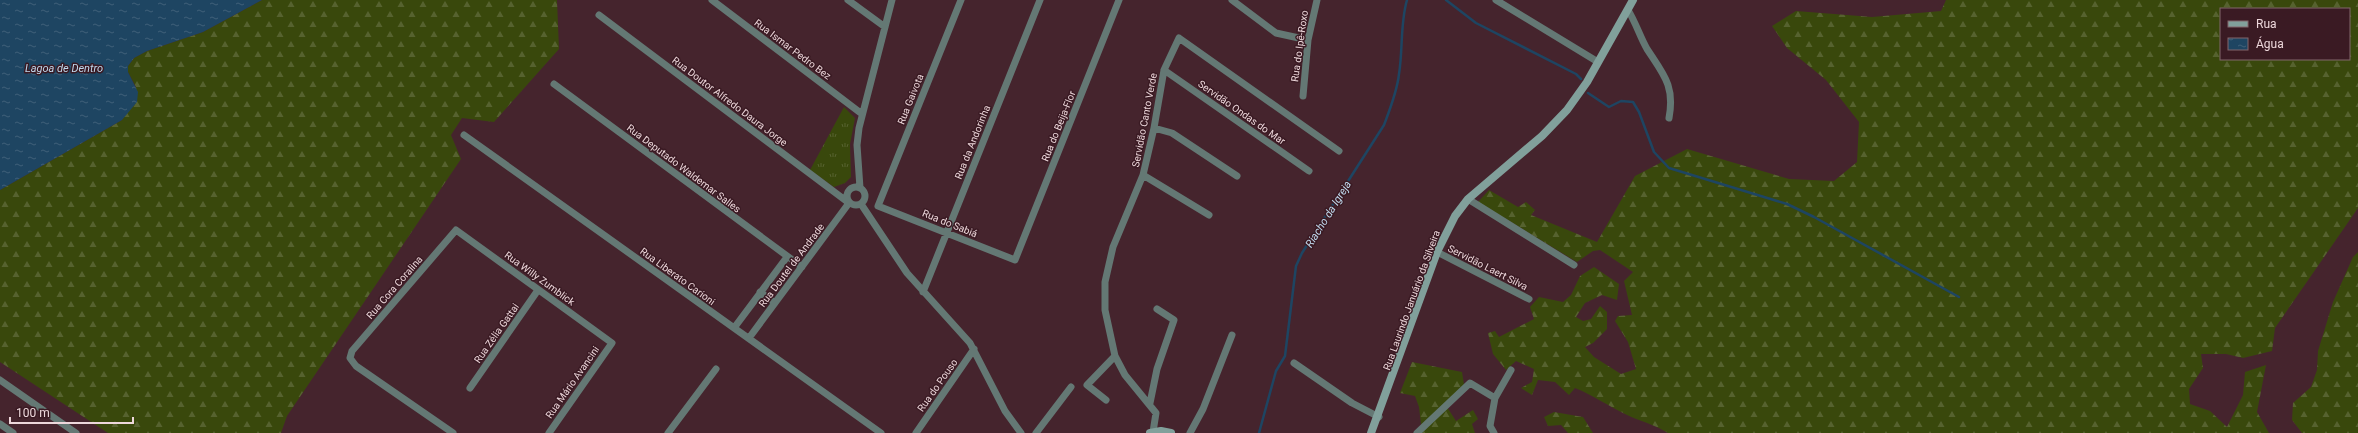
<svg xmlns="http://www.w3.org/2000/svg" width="2358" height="433" viewBox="0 0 2358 433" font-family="Roboto,sans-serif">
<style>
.grass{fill:url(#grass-tufts)}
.forest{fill:url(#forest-firs);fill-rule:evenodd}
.water{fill:url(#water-ripples)}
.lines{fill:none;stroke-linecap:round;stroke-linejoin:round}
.stream{stroke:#1e4562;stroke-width:2.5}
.street{stroke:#647874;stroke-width:7}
.secondary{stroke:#81a09b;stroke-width:8}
.labels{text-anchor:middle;stroke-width:3;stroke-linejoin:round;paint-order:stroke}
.street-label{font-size:10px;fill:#edd7db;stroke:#3a1a23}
.water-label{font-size:11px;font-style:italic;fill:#c0d9ed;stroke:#3a1a23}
</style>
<defs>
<pattern id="grass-tufts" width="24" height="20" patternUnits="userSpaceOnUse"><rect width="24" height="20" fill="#39480c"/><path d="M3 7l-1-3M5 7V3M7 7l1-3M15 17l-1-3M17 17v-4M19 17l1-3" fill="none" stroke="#56622f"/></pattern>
<pattern id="forest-firs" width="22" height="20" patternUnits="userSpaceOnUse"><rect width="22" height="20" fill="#39480c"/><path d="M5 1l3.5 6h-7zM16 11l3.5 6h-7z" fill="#56622f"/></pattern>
<pattern id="water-ripples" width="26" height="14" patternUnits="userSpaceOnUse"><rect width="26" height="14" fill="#1e4562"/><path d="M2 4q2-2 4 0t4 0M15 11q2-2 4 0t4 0" fill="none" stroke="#3f5f78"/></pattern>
</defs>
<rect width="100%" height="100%" fill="#45242d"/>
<path class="grass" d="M844,107L855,118L850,144L851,177L845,183L834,187L810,170Z"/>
<path class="forest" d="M262,0H557L559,49L494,122L462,118L451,135L461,159L287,416L281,433H108L0,362V190L122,120L136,87L128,72V66L134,58L147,51L203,32Z
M1946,0H2358V208L2275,328L2272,351L2243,358L2226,354H2201L2203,368L2189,389L2190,404L2210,411L2227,427L2243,395L2245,372L2266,365L2257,412L2269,433H1668C1654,424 1639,421 1625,414C1608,406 1593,395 1575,388L1569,395L1555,382L1538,380L1532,395L1521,388L1532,382L1534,369L1516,361L1506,370L1493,354L1488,333L1495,331L1499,337L1534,319L1530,307L1539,297L1563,302L1571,295L1580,276L1594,267L1619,284L1617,300L1602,295L1585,303L1576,317L1583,321L1591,319L1600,306L1607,312V329L1593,343L1585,347L1594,357L1621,374L1636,369L1628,342L1615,321L1618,316L1632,315L1624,281L1633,272L1600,250L1593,251L1577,262L1478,202L1489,190L1518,207L1526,202L1535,210L1531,215L1597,242L1635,176L1687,149L1789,179L1834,181L1857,162L1859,122L1826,80L1787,48L1772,26L1796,11L1872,17L1941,11ZM2221,9H2349V59H2221Z
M2358,252V433H2302L2292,420L2293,403L2311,387L2317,370L2318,351L2333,302L2353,257Z
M1412,362L1462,372L1465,391L1447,407L1456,421L1473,410L1478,419L1472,424L1475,433H1422L1419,407L1415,396L1400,393Z
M1554,412L1583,417L1593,433H1568L1561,425L1548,426L1544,417Z"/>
<path class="water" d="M0,0H262L203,32L147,51L134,58L128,66V72L138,92L137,102L122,120L0,190Z"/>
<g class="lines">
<path class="stream" d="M1446,0L1476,23L1576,74L1581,79
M1588,93L1609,107L1621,101L1633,102L1639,112L1654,152L1669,168L1787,204L1814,217L1959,297
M1259,433L1276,371L1285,356L1296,266L1302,253L1384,125C1390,109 1397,92 1399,74C1403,50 1400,24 1407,0"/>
<path class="street" d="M712,0L862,114
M848,0L885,27
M961,0L878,206L1015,260L1119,0
M1232,0L1276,33L1308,40
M1496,0L1598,62
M1628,10C1636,23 1640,37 1647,49C1664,75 1675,86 1669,118
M599,15L849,203L749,338
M1164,70L1309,171
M554,84L802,267
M1303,96L1308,40L1317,0
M1154,128L1172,133L1237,176
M464,135L881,433
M1143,175L1209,215
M847 196a9 9 0 1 1 18 0a9 9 0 1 1-18 0Z
M860,188L857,145L859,128L892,0
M1468,199L1574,265
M861,204L907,273L970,343L1005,411L1021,433
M1437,252L1529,299
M760,292L775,303
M923,292L1040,0
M734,328L787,257
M1294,363L1352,403L1379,417
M0,380L76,433
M470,388L538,290
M1495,398L1511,370
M1106,400L1087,385L1115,356
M1150,403L1157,369L1174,320L1157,309
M0,424L13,433
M1153,432L1156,413L1125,375L1115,356L1105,310V282L1113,247L1143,175L1154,128L1164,70L1179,38L1339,151
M453,433L356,366L350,358L352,351L456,230L612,343L549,433
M668,433L716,369
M916,433L974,349
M1036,433L1071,387
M1190,433L1203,409L1232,335
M1417,433L1470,383L1495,398L1490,426L1494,433"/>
<path class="secondary" d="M1150,433L1161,431L1171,433
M1371,433L1437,252L1455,216L1468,199L1542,136L1567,110L1587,82L1633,0"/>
</g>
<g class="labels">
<g class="street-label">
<text transform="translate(1299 46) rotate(-82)" y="4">Rua do Ipê-Roxo</text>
<text transform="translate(793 49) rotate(37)" y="4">Rua Ismar Pedro Bez</text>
<text transform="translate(910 99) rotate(-68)" y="4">Rua Gaivota</text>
<text transform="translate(730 101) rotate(37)" y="4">Rua Doutor Alfredo Daura Jorge</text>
<text transform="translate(1242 112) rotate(35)" y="4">Servidão Ondas do Mar</text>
<text transform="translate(1144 120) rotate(-79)" y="4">Servidão Canto Verde</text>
<text transform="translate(1058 126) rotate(-68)" y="4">Rua do Beija-Flor</text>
<text transform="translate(972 142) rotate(-68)" y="4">Rua da Andorinha</text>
<text transform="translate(684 168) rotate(37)" y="4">Rua Deputado Waldemar Salles</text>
<text transform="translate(950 223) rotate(22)" y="4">Rua do Sabiá</text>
<text transform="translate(791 265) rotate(-53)" y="4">Rua Doutel de Andrade</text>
<text transform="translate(1488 267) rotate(27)" y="4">Servidão Laert Silva</text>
<text transform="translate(678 276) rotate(36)" y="4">Rua Liberato Carioni</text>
<text transform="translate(540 278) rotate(36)" y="4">Rua Willy Zumblick</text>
<text transform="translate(394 287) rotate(-49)" y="4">Rua Cora Coralina</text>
<text transform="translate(1411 300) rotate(-70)" y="4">Rua Laurindo Januário da Silveira</text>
<text transform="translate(496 333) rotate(-55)" y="4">Rua Zélia Gattai</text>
<text transform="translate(572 382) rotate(-55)" y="4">Rua Mário Avancini</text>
<text transform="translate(937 385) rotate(-55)" y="4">Rua do Pouso</text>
</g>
<g class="water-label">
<text x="64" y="72">Lagoa de Dentro</text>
<text transform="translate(1328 214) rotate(-58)" y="4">Riacho da Igreja</text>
</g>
</g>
<rect x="2220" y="8" width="130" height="52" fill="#3a1a23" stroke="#82666d"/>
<rect x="2228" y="21" width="20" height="6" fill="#81a09b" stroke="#82666d"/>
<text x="2256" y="28" font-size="12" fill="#edd7db">Rua</text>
<rect x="2228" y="38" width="20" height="12" fill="url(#water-ripples)" stroke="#82666d"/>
<text x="2256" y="48" font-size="12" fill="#edd7db">Água</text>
<path d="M10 417v6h123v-6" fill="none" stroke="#edd7db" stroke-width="2"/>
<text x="16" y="417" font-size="12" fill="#edd7db" stroke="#3a1a23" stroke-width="3" paint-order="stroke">100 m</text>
</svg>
